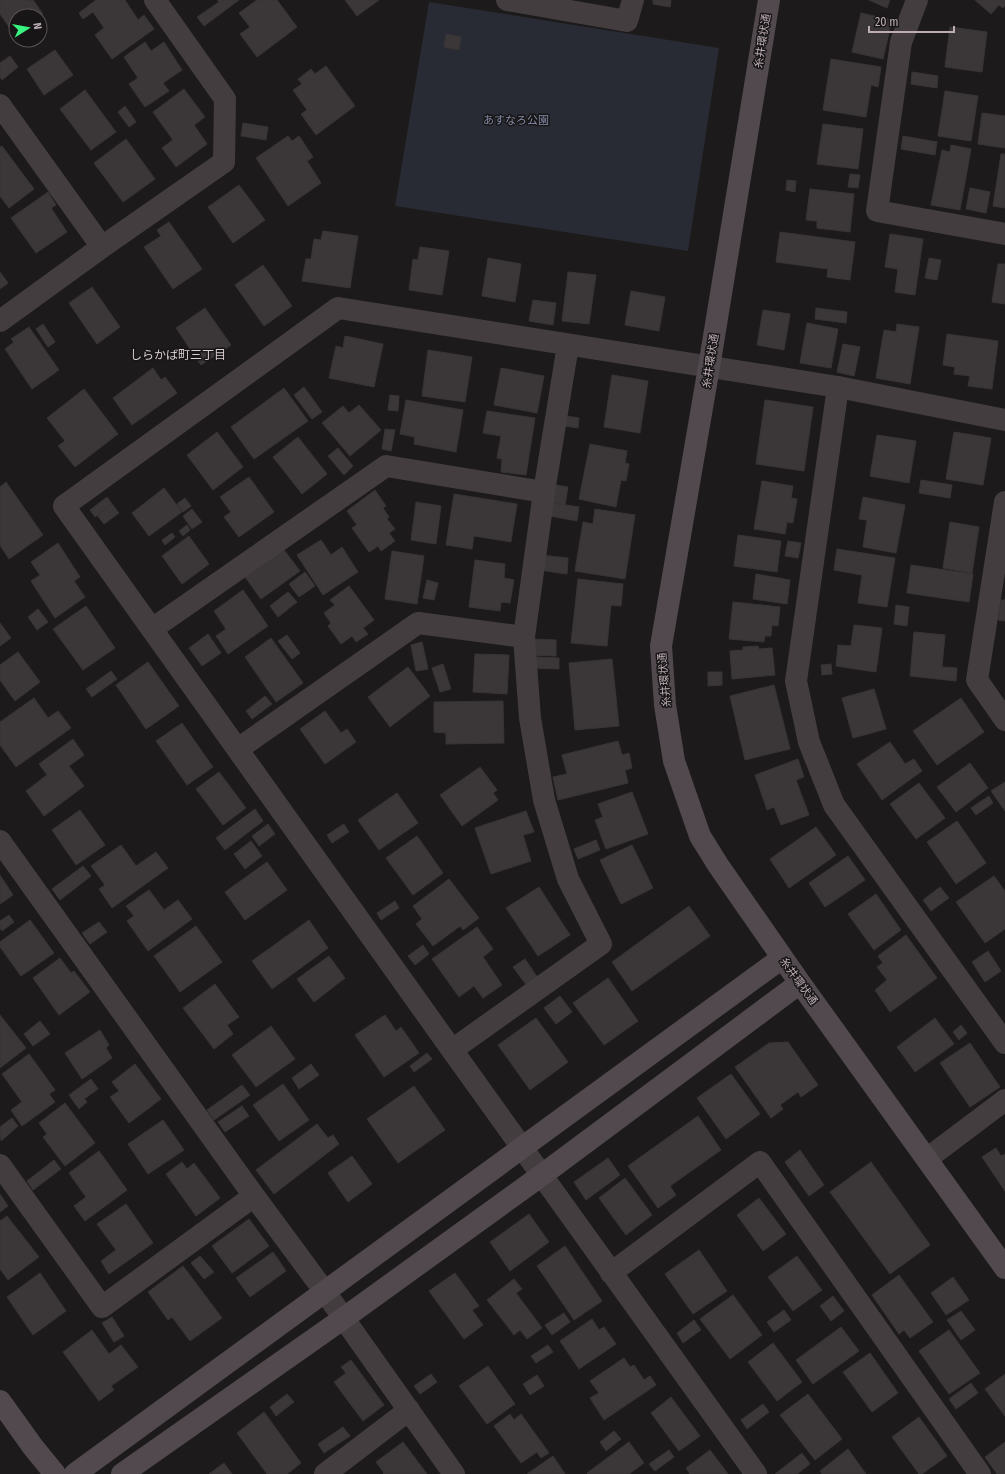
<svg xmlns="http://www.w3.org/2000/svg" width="1005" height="1474" viewBox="0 0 1005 1474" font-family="'Fira Sans Condensed','Noto Sans JP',sans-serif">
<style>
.green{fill:#292b34}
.building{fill:#3b3739;stroke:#383435}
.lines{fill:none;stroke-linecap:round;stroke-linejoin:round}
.street{stroke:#433d3f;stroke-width:22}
.secondary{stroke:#51494d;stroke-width:22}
.labels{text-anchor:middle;stroke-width:3;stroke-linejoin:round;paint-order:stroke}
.street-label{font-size:11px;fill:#bcacb5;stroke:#171515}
.park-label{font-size:11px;fill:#838ba7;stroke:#171515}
.neighbourhood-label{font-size:12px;fill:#d8cdd3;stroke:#171515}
</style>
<rect width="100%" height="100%" fill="#1c1a1a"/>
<path class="green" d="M429,2L719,48L688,251L395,206Z"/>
<path class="building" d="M0,0H28L29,1L33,0L43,14L40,17L16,16V33L14,34L0,14Z
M96,0H125L138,20L144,15L154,29L112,59L95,35L104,28L93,12L83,19L79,13Z
M217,0H239L204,26L197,17L219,2Z
M257,0H277L297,27L257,57L240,34L250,27L239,13Z
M345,0H379L357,16Z
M653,0H671L670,7L653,4Z
M869,0H890L887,8Z
M975,0H1005V5L1003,8L999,5L991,14Z
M861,13L892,20L883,59L852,52Z
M950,27L987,32L982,72L945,67Z
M446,34L461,37L459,50L444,47Z
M145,42L151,51L164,42L182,70L163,83L169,91L145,107L129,84L138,78L124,57Z
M55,50L73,75L44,95L27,69Z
M10,56L18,67L2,80L0,77V63Z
M831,59L881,67L878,87L871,85L866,117L823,110Z
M326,66L355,106L316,135L301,114L307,110L293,90L302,84L298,79L311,69L315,74Z
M912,72L938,76L937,88L911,84Z
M184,89L205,117L194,125L207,144L176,167L162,148L173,140L153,112Z
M85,90L116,132L91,150L60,109Z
M945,91L978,96L971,141L938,136Z
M125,106L136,122L129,127L118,112Z
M982,113L1005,116V148L978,144Z
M243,123L268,127L266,140L241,136Z
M823,124L863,129L858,169L817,164Z
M288,136L292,141L299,136L313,157L307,161L321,183L288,206L256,158Z
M903,136L937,142L935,155L901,149Z
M126,139L155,179L123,202L94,163Z
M951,145L971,149L960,210L931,205L942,150L950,152Z
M2,146L34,189L9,208L0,196V147Z
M1001,154H1005V208L993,206Z
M850,174L860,175L858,188L848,187Z
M787,180L796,181L795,192L786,190Z
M239,185L265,220L233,243L208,207Z
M970,188L990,192L986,213L966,209Z
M810,189L854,194L850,232L817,228V221L806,220Z
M48,192L56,205L51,208L67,232L36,253L11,218Z
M169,222L202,269L173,289L144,247L161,236L157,230Z
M323,231L358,236L350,288L302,281L306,259H311L314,239L321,240Z
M780,232L855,242L850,280L827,277L828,269L776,262Z
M890,234L923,239L915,295L895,292L898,269L885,267Z
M420,247L449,251L442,295L409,290L413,259L418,260Z
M488,258L521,264L515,302L482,296Z
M929,258L941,260L937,280L925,278Z
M998,264H1005V304L992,302Z
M263,265L292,306L264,326L235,285Z
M0,272L8,283L0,289Z
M568,272L596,275L589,324L562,321Z
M92,287L120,327L97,344L69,303Z
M631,291L665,297L659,331L625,325Z
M533,300L556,303L553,325L529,321Z
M205,308L231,345L201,365L176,328Z
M816,308L847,312L846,323L815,319Z
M763,310L790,314L784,350L757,345Z
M807,323L838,329L831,368L800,363Z
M43,324L55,342L48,347L36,329Z
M897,324L919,327L910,384L876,378L884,330L896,332Z
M29,327L59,370L32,389L5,349L14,342L11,339Z
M947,334L998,341L992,389L968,386L970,376L954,374L955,367L943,365Z
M345,336L383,344L374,387L329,378L336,346L343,348Z
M843,344L860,347L854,376L837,372Z
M428,350L472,357L465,402L422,396Z
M153,368L161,380L165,377L177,393L132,425L113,398Z
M501,368L544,376L537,413L494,405Z
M612,375L648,381L640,433L604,427Z
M304,387L322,412L312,419L294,395Z
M284,388L308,421L254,459L231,427Z
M84,389L118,434L75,467L58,446L65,441L47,418Z
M390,395L399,396L398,411L388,410Z
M406,400L463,410L456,452L414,444L415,437L400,434Z
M765,400L813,407L804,471L756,464Z
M359,405L381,430L350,456L322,423L343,406L349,413Z
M487,411L535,418L526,475L501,472L502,459L497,458L501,436L483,433Z
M566,416L579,418L578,428L564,426Z
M385,429L395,430L391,451L382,449Z
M217,432L243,467L213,490L187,455Z
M954,432L991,438L983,485L946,479Z
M877,435L916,441L909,483L870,476Z
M298,437L327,474L302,494L273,457Z
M590,444L627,451L625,463L629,464L626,481L621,480L616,507L579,499Z
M338,448L353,466L344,475L328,456Z
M249,477L274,512L239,537L224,517L231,512L220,497Z
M921,480L952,485L950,498L919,493Z
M762,481L793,486L791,498L797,499L793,523L787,522L785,534L754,529Z
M6,482L43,535L9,559L0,545V487Z
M550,484L568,487L565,505L547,502Z
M164,488L182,512L149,536L132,513Z
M375,490L386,506L383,508L389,517L387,519L395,529L389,533L395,541L381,551L378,546L369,552L352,528L357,525L347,511Z
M454,494L517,504L511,542L474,536L472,549L446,545Z
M107,497L112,504L95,517L90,510Z
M863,497L905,505L896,553L863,547L867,520L859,519Z
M185,498L191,506L183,512L177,504Z
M416,502L441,506L436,544L411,540Z
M547,502L579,507L577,521L545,515Z
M112,504L119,513L104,524L97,515Z
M192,509L202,522L192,529L183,516Z
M595,509L635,515L625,579L575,571L583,522L593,524Z
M950,522L979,527L972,573L943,568Z
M187,525L190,530L183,536L179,531Z
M172,533L175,537L165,545L162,540Z
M738,535L781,541L777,572L734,566Z
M189,536L209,564L182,584L162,556Z
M321,540L331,555L342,547L358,572L323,595L297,555Z
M788,541L801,543L798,558L785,556Z
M58,543L80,577L74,581L85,597L55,618L31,581L40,575L31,562Z
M837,549L895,558L887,607L858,603L862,575L834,570Z
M284,550L300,571L261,599L245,577Z
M392,551L424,556L417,604L385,599Z
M541,555L568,558L567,574L539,570Z
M475,560L505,564L504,578L514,580L510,603L501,602L500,611L469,607Z
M911,565L973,574L969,602L907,593Z
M305,572L315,586L299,597L289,584Z
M756,574L790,580L787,604L753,599Z
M578,579L623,584L621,606L611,605L607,646L571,643Z
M427,580L438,583L434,600L423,598Z
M349,586L374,620L363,628L368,634L356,642L352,636L341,644L328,626L331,623L324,613L335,605L330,600Z
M243,590L268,626L228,654L216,636L226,629L214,611Z
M288,592L297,602L278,617L270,606Z
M1001,600H1005V621L998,620Z
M733,602L780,607L778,626L772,625L771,636H765L764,642L729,639Z
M896,605L909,607L907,626L894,624Z
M86,606L115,648L83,670L53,629Z
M38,609L48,622L37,630L28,617Z
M0,623L11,638L0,646Z
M854,625L882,628L876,672L836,666L838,645L851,646Z
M914,632L945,635L942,667L957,668L956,681L910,676Z
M208,634L221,653L202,666L189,648Z
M287,635L300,653L292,659L278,641Z
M271,638L303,683L276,702L245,657Z
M532,639L556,640V656L531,655Z
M422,642L428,669L416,671L411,645Z
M758,646L759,649L772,648L775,675L732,679L730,651L743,650V647Z
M18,652L40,682L15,701L0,680V665Z
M475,654L509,655L507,694L473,692Z
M536,657L559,658V669L535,668Z
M612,659L619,726L575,730L569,663Z
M148,662L179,706L146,729L116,685Z
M443,664L451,689L440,692L432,668Z
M831,664L832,674L822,675L821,665Z
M408,667L430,696L390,727L368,697Z
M111,671L117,679L92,697L86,689Z
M708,672H722V685L708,686Z
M774,685L790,749L745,760L730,696Z
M874,689L886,729L853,738L842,698Z
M265,696L272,704L252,719L246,711Z
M34,698L48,718L58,711L71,728L16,767L0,745V722Z
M961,698L984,732L937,765L913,731Z
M503,701L504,743L446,744V733L434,732V702Z
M325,711L341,733L347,729L356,742L325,764L300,729Z
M182,723L213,767L187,785L156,741Z
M73,739L84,755L69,766L84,786L44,816L26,791L47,775L39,764Z
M618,741L622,755L629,753L632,768L625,770L628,783L558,800L553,777L567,774L562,755Z
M890,742L905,764L914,759L922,771L882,800L857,764Z
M798,759L804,777L796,780L809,815L781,825L774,807L767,810L755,775Z
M970,763L988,788L956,812L937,787Z
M480,767L497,790L493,793L498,800L462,826L440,795Z
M219,772L246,808L223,825L196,789Z
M1005,782V811L991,791Z
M919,783L945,818L916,839L890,804Z
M632,792L648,834L606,849L595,820L603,817L598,804Z
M397,793L418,823L379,850L358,820Z
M989,796L993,803L976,815L971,808Z
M255,809L263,821L225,850L216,838Z
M80,810L105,845L76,865L52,830Z
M526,811L534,832L523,835L531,861L491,874L475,828Z
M957,821L986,863L956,884L927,842Z
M268,824L275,834L259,846L252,836Z
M344,824L349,832L332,843L327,835Z
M816,827L836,855L789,888L770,859Z
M417,836L443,873L413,895L386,858Z
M596,840L600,850L578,859L574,849Z
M251,841L262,856L245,869L234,854Z
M121,845L136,866L156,852L168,868L112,908L99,889L105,885L91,866Z
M632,845L653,888L621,904L600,860Z
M848,856L865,880L825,907L809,883Z
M267,862L287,890L245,920L225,892Z
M83,866L91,876L60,900L52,889Z
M0,875L13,895L0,904Z
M994,876L1005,891V929L985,943L956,902Z
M449,879L479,918L463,930L460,926L433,946L416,924L422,919L413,906Z
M539,887L570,935L538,956L506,908Z
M940,887L949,898L931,911L923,900Z
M149,890L164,910L178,900L192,919L148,951L127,921L134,916L126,906Z
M876,894L901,930L874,950L848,914Z
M395,901L399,908L381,920L377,913Z
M689,906L710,936L632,991L612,962Z
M9,915L14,922L2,931L0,928V921Z
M30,920L54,953L21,976L0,947V942Z
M309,920L328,948L272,989L252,961Z
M99,922L107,932L90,944L82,933Z
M196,926L222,962L180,992L154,956Z
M477,927L493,949L483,957L502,985L483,998L474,986L459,997L432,959Z
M906,935L937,978L890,1012L875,990L887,980L877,967L883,963L878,956Z
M423,945L429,954L415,965L408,956Z
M988,951L1001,971L985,982L972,962Z
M329,956L345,978L314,1002L297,979Z
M60,958L71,973L74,971L90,992L59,1015L33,978Z
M525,959L538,978L527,986L513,967Z
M608,978L638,1021L604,1045L573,1003Z
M215,984L239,1017L227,1025L233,1034L214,1049L183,1008Z
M560,996L572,1012L556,1024L544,1008Z
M0,1015L26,1048L0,1068Z
M385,1015L396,1031L401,1027L419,1053L384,1077L355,1035Z
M536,1018L568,1062L530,1090L498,1045Z
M935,1018L954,1044L915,1072L897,1047Z
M40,1021L50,1034L33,1046L24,1034Z
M961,1025L967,1033L959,1040L953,1032Z
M271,1026L295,1059L256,1087L232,1055Z
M100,1030L109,1045L106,1048L112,1058L82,1079L65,1053Z
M788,1042L818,1085L801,1097L798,1092L780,1105L783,1109L771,1118L735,1067L769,1043Z
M970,1043L1000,1087L970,1107L940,1063Z
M427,1053L432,1059L414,1072L410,1066Z
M29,1054L55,1090L49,1094L55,1102L22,1126L11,1110L22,1102L2,1074Z
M135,1064L161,1099L129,1123L110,1097L119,1091L112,1082Z
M311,1064L319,1075L299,1089L292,1078Z
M731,1074L760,1114L726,1139L697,1098Z
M91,1079L98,1089L84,1099L87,1102L79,1109L69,1095Z
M283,1084L309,1120L279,1141L253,1105Z
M242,1085L250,1095L214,1120L207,1110Z
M414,1086L445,1130L398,1163L367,1119Z
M65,1103L95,1143L65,1166L43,1137L47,1134L39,1123Z
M242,1106L249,1116L225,1132L218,1122Z
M698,1116L721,1150L670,1186L676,1195L658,1208L628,1166Z
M12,1118L18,1126L1,1141L0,1127Z
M163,1120L184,1150L148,1174L128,1144Z
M317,1124L328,1138L333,1135L339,1144L274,1194L256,1170Z
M996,1148L1001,1156L1005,1154V1191L982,1157Z
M800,1150L824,1185L809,1196L785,1162Z
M99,1151L127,1190L85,1221L74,1206L86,1197L69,1173Z
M352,1156L372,1184L348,1202L328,1173Z
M608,1158L620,1175L586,1200L574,1182Z
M54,1160L61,1169L33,1190L27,1181Z
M182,1162L187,1169L194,1163L220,1198L196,1216L166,1174Z
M871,1162L930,1245L890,1274L830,1192Z
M625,1178L652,1215L626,1235L599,1198Z
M0,1194L8,1206L0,1212Z
M759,1198L786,1234L763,1251L737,1215Z
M126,1204L153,1243L109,1274L101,1261L116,1250L97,1224Z
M529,1214L549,1242L510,1271L490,1242Z
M7,1216L39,1257L8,1280L0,1269V1221Z
M249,1219L269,1246L232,1273L212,1246Z
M565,1246L602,1301L574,1320L537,1266Z
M699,1250L727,1291L693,1314L665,1274Z
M273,1252L286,1271L250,1297L236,1278Z
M200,1256L214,1272L204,1279L191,1263Z
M797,1256L822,1290L793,1311L768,1277Z
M183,1266L222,1318L190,1341L172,1317L168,1320L148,1292Z
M40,1273L66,1311L33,1335L7,1297Z
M455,1273L479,1306L472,1310L483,1325L464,1339L429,1291Z
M899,1275L933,1322L910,1338L904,1330L899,1334L872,1295Z
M953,1277L969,1300L946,1315L931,1293Z
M514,1279L522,1289L516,1293L542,1328L527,1339L520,1330L514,1335L487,1300Z
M733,1295L762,1335L730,1359L700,1319Z
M833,1296L844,1311L831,1321L820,1306Z
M784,1310L791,1320L774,1332L767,1322Z
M961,1311L975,1330L961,1340L947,1320Z
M564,1313L570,1322L552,1335L545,1325Z
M112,1317L124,1336L114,1342L102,1323Z
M592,1319L599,1330L604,1327L616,1344L579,1369L560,1341Z
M694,1320L701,1330L683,1343L677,1333Z
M841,1327L859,1351L813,1384L796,1360Z
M92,1330L109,1354L121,1345L138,1367L111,1386L114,1390L99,1401L63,1352Z
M949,1330L980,1373L949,1394L919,1351Z
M773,1343L802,1382L777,1401L748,1362Z
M548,1345L553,1352L536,1363L531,1356Z
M870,1353L898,1393L872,1412L843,1372Z
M624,1358L630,1367L634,1365L644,1380L650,1376L656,1385L604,1420L590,1398L599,1393L590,1381Z
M351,1360L384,1405L363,1421L334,1382L346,1373L341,1367Z
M488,1366L515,1404L487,1424L459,1386Z
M431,1374L437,1382L420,1394L414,1386Z
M1005,1374V1416L985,1389Z
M537,1375L544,1386L530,1395L523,1384Z
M971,1383L978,1393L956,1409L949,1399Z
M287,1394L294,1402L276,1416L270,1407Z
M808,1394L842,1439L815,1460L780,1415Z
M671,1397L700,1436L679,1451L651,1413Z
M763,1404L769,1412L747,1429L741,1420Z
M264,1412L301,1463L287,1474H267L237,1433Z
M510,1414L514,1420L521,1414L549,1453L541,1458L537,1452L521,1463L494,1426Z
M919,1417L947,1456L922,1474H919L892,1437Z
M343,1427L350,1436L324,1453L318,1444Z
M614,1431L621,1439L606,1451L600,1442Z
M403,1442L427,1474H383L384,1473L376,1462Z
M629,1442L644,1463L629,1474H588L587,1473Z
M1005,1442V1474H997L985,1457Z
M848,1449L866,1474H822L820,1471Z
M669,1450L674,1457L655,1471L649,1464Z
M710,1450L728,1474H690L686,1468Z
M802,1453L810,1464L797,1474H775Z
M553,1456L565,1474H527Z
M224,1463L232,1474H209Z"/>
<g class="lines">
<path class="street" d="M507,0L627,21L633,0
M917,0L901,42L877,211L1005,234
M0,105L102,247
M0,321L102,247L224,162L225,99L155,0
M838,387L796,681L809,742L834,805L1005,1043
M1005,502L977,680L1005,720
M152,629L386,466L544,492
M238,749L418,623L524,637
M0,841L254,1196L325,1292L454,1474
M452,1050L601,944L568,879L544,800L530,718L524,637L544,492L568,345
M928,1158L1005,1100
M0,1165L102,1307L254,1196
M611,1273L760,1162L980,1474
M325,1474L409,1410
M756,1474L452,1050L64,506L338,308L838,387L1005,420"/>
<path class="secondary" d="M769,0L709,367L661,646L665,705L674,761L700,836L718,865L800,983L1005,1268
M0,1401L33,1447L55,1474
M75,1474L782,958
M122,1474L344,1318L542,1175L800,983"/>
</g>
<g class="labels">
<g class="street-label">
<text transform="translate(762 41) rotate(-81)" y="4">糸井環状通</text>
<text transform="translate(710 361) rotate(-81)" y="4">糸井環状通</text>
<text transform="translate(664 680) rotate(-95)" y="4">糸井環状通</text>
<text transform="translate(799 981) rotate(54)" y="4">糸井環状通</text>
</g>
<g class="park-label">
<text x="516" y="124">あすなろ公園</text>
</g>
<g class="neighbourhood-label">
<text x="178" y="359">しらかば町三丁目</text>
</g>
</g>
<g transform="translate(28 28) rotate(79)"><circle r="19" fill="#171515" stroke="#595155"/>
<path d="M0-3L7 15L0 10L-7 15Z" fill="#3af482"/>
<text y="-6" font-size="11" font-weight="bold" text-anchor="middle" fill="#bcacb5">N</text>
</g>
<path d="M869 26v6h85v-6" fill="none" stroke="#bcacb5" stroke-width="2"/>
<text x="875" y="26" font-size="12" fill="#bcacb5" stroke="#171515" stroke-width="3" paint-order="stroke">20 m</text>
</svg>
